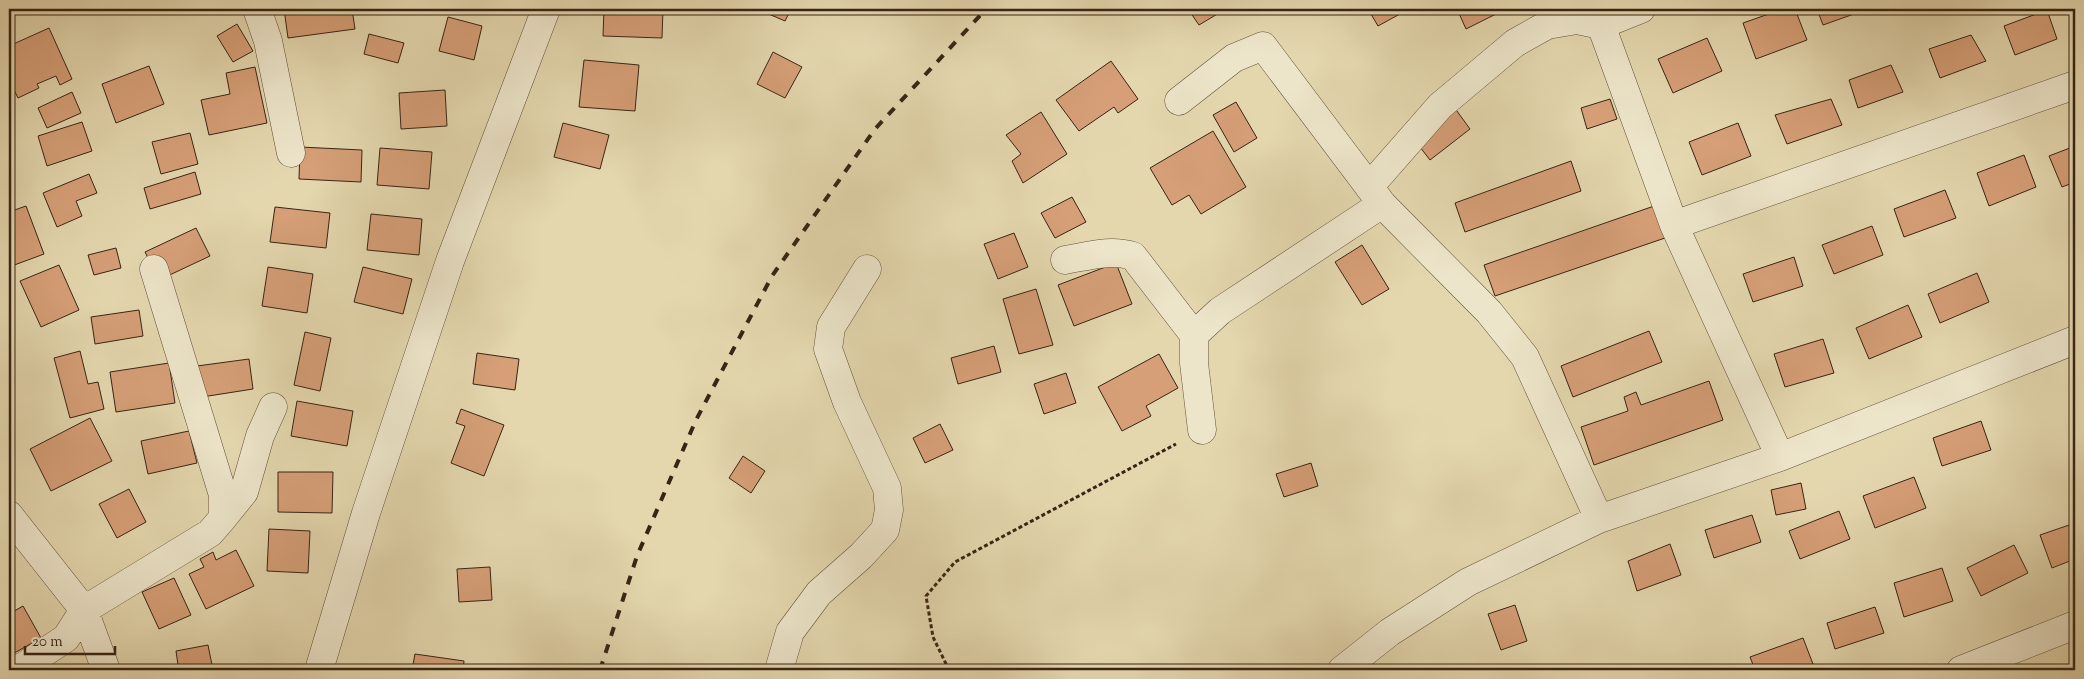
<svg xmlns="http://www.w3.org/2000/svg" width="2084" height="679" viewBox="0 0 2084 679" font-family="'Sorts Mill Goudy',serif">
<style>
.building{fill:#d69f77;stroke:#382414}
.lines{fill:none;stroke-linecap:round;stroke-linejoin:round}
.street-casing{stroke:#63513a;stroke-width:29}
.path{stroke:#382414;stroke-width:3;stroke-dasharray:4 2.5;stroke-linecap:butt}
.street{stroke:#ede5ca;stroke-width:28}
.rail{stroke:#382414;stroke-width:4;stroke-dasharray:9 9;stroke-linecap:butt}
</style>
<rect width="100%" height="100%" fill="#e4d7ae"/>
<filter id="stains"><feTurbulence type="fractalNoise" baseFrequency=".004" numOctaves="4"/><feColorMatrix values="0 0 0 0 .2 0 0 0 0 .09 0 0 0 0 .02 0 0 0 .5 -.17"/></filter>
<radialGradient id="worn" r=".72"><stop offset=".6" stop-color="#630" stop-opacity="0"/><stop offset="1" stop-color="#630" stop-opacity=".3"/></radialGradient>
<path class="building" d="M284,9H352L355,29L288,38Z
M604,9H663L662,38L603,36Z
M757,9H791L785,21Z
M1188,9H1216L1219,13L1199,25Z
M1368,9H1409L1378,26Z
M1457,9H1493L1496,14L1466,29Z
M1783,9H1795L1807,40L1756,59L1743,23Z
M1817,9H1868L1823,25Z
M2047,10L2057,39L2015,55L2004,26Z
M448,17L482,26L474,60L439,51Z
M237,24L253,51L233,62L217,36Z
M49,28L72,79L60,85L56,76L37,84L39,88L18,98L14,90L9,93V46Z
M369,34L404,43L398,63L364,54Z
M1971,35L1986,61L1940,78L1929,49Z
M1707,38L1722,71L1673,93L1658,59Z
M773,52L802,67L785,98L757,84Z
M584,60L639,65L635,111L579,107Z
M1111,61L1138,99L1118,113L1114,107L1079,131L1056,100Z
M1891,65L1903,92L1858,108L1849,80Z
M149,66L164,104L116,123L102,84Z
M255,67L267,123L209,135L201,100L230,94L226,73Z
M445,90L447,126L401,129L399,93Z
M72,92L81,113L47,128L38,108Z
M1610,99L1617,119L1587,129L1581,108Z
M1831,99L1842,125L1787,144L1775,115Z
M1236,102L1257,138L1234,152L1213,115Z
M1454,107L1470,129L1430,160L1413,138Z
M1041,112L1067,154L1023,183L1012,161L1021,154L1006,135Z
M82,122L92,151L47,166L38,136Z
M563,123L609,135L600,169L554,157Z
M1738,123L1751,156L1702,175L1689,142Z
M1213,131L1246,187L1201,214L1189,195L1172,205L1150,168Z
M190,133L198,164L161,174L152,142Z
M2075,146V182L2062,187L2049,156Z
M300,147L362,150L361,182L299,179Z
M380,148L432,152L429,189L377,185Z
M2024,155L2036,187L1989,206L1977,173Z
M1571,161L1581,191L1465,232L1455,203Z
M195,172L201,194L150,209L144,188Z
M89,174L97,193L76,201L82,216L57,227L43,193Z
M1945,190L1956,218L1904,237L1894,209Z
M1072,197L1086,222L1055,238L1041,213Z
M1657,205L1668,237L1495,296L1484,265Z
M26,206L44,254L9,267V212Z
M275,207L330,213L326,248L270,242Z
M371,214L422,219L419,255L367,250Z
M1872,226L1883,255L1834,274L1822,245Z
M196,228L210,256L159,280L145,252Z
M1014,233L1028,267L998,279L984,244Z
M1362,245L1389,289L1362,305L1335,262Z
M116,248L121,268L94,275L88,255Z
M1794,257L1803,286L1753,302L1743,274Z
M1116,263L1132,304L1074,326L1058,285Z
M59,265L79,310L41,327L20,281Z
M268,267L313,274L307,313L262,306Z
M363,267L412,279L403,314L354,302Z
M1977,273L1989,302L1940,323L1928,294Z
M1036,289L1053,345L1019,354L1003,299Z
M1908,305L1922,337L1869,359L1856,328Z
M139,310L143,336L95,344L91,317Z
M1649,331L1662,362L1573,397L1561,366Z
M305,332L331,338L320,391L294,385Z
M1823,339L1834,373L1785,387L1774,354Z
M994,346L1001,372L958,384L951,358Z
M80,351L88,384L98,382L104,409L70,418L54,358Z
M477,353L519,359L515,390L473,384Z
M1159,354L1178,388L1146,406L1151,416L1122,431L1098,387Z
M249,359L253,389L202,397L197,366Z
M169,363L175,403L116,412L110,372Z
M1066,373L1076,403L1044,414L1034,384Z
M1709,381L1723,420L1594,465L1581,427L1628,411L1624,397L1636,392L1641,405Z
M297,401L353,411L347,446L291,436Z
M461,409L504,425L484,476L451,463L465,426L456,423Z
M90,418L112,461L51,491L30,449Z
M1981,421L1991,450L1942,466L1933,438Z
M940,424L953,450L925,463L913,438Z
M189,431L197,463L148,474L141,441Z
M743,456L765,471L751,493L729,478Z
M1311,463L1318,486L1284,497L1276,474Z
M278,472H333L332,513L278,512Z
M1914,477L1926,508L1875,528L1863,496Z
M1801,483L1806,509L1776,515L1771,490Z
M129,489L146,522L117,538L99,504Z
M1839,511L1850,539L1800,559L1789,531Z
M1752,515L1761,542L1714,558L1705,530Z
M2075,523V559L2052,568L2040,535Z
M269,529L310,531L308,573L267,571Z
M1670,544L1681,575L1637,591L1628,561Z
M2014,545L2028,573L1981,596L1967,568Z
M236,550L254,586L206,609L189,574L204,567L200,559L213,552L216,560Z
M490,567L492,600L459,602L457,569Z
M1942,568L1953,601L1904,617L1894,583Z
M174,578L191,615L159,629L142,592Z
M1515,605L1527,641L1501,650L1488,614Z
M23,606L41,638L9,656V614Z
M1875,607L1884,633L1835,649L1827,623Z
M1803,638L1813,664L1797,670H1755L1750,657Z
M208,645L213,670H164V668L178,665L176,651Z
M415,654L464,661L463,670H412Z"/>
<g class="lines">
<defs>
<path id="street" d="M257,9L268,41L291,153
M1601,25L1674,225L1780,457
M1179,101L1234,58L1263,46L1382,204L1489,312L1525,357L1599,519
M1369,187L1440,106L1515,43L1547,25L1577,20L1601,25L1641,9
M1674,225L2075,85
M1065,260C1089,256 1110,249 1133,256L1194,335V363L1202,430
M1194,335L1220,311L1382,204
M9,515L84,610L106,670
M223,518L244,492L260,436L273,407
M18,670L66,638L84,610L210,533L223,518V495L154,269
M319,670L366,513L450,261L546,9
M779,670L790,632L819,593L861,556L885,530L889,510L887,488L847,402L828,349L831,327L867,269
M1342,670L1390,632L1468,582L1599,519L1780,457L2075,340
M1961,670L2075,625"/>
</defs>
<use href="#street" class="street-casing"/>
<path class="path" d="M949,670L933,637L926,596L955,562L1176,444"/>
<use href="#street" class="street"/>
<path class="rail" d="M600,670L637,556L696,420L772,276L875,129L986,9"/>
</g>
<rect width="2084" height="679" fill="none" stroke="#e4d7ae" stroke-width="30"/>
<rect x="10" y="10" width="2064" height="659" fill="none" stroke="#382414" stroke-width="2.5"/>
<rect x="15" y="15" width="2054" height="649" fill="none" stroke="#382414"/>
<path d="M25 646v8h90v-8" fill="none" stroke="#382414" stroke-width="2.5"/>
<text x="32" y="646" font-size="15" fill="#382414" stroke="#ede5ca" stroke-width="4" paint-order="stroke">20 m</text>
<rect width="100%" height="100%" filter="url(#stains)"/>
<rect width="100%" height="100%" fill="url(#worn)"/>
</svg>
